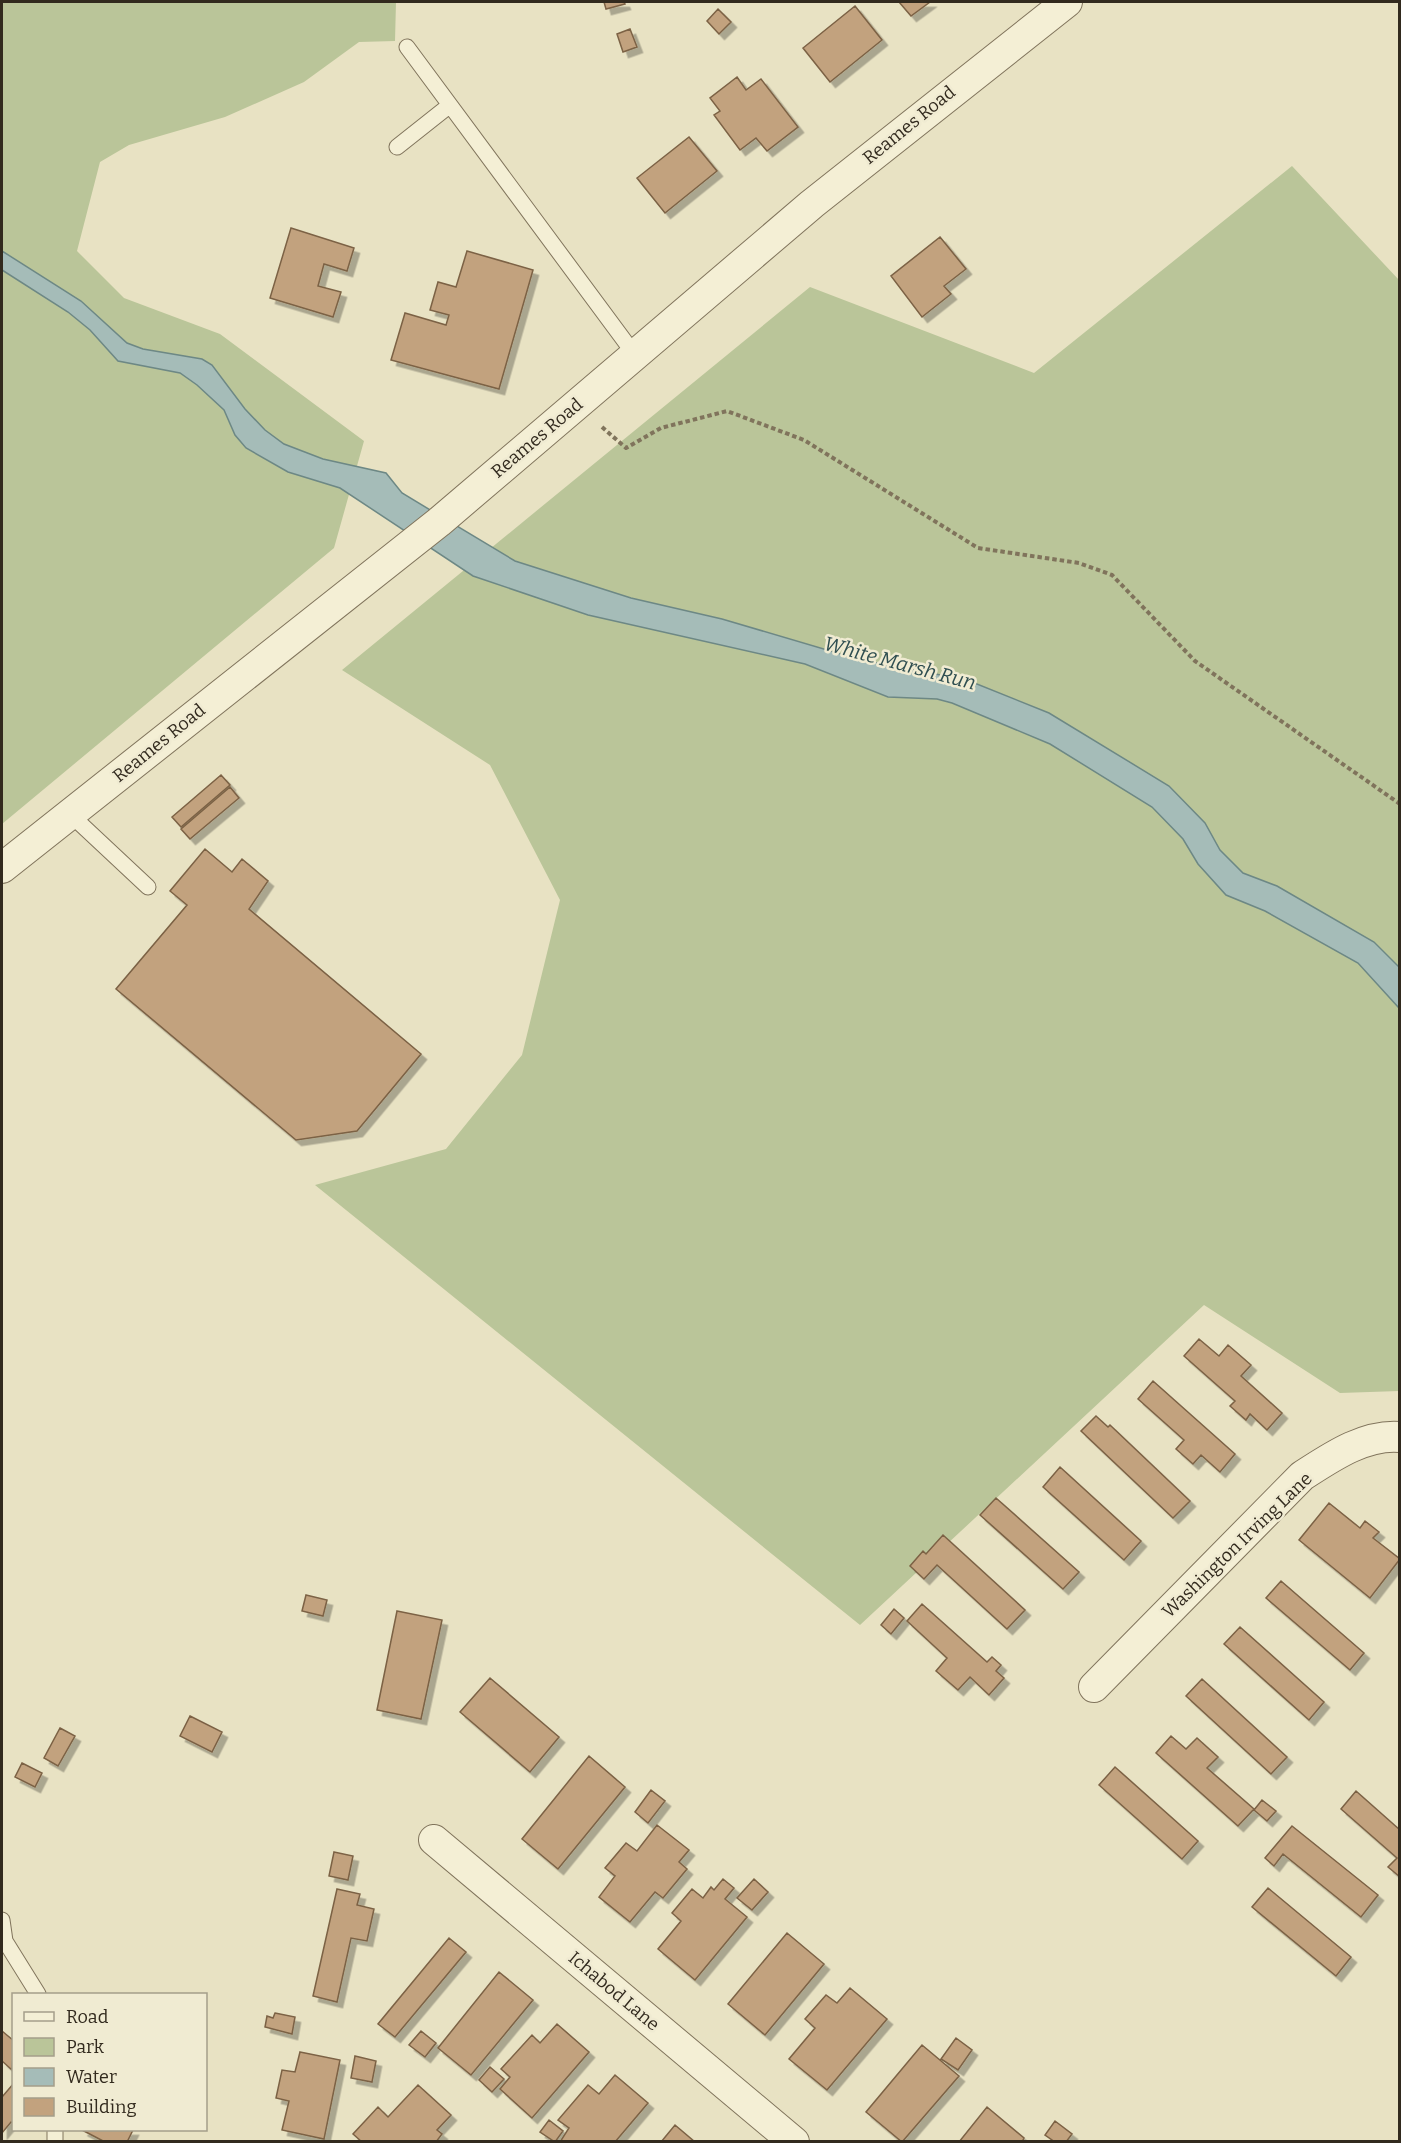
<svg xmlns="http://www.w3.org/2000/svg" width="1401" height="2143" viewBox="0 0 1401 2143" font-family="Bitter,serif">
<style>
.green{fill:#bac599}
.water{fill:#a5bcb8;stroke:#6d8885;stroke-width:1.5}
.building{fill:#c2a27e;stroke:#7c6245;stroke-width:1.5;filter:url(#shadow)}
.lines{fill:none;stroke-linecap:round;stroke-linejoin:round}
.service-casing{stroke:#80745c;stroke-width:17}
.minor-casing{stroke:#80745c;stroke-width:32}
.path{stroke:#80745c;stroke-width:4;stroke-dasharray:4.5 3;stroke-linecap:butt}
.service{stroke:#f4efd5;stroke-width:15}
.minor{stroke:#f4efd5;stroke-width:30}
.labels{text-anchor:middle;stroke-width:5;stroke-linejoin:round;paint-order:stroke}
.street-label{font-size:18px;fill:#322a1e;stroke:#f0ebd2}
.water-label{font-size:20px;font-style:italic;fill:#2f4e50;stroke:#f0ebd2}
</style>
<defs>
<filter id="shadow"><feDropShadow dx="5.5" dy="5.5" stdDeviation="0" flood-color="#0004"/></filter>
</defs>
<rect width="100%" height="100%" fill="#e8e2c3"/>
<path class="green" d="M2,2H396L395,41L359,42L304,82L225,117L129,145L100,162L77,251L124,298L220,334L364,441L334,548L2,824Z
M1292,166L1399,280V1391L1340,1393L1204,1305L860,1625L315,1185L446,1149L522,1055L560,900L490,765L342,670L810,287L1034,373Z"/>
<path class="water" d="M2,251L81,301L127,343L143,349L202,359L212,365L245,409L265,430L284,444L323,459L386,473L402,493L515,561L631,598L722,619L861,660L967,680L1049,713L1169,786L1205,823L1220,850L1243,873L1277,886L1374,942L1399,967V1008L1358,963L1265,911L1226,895L1198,864L1183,839L1152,807L1050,744L952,703L937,699L888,697L805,664L588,615L473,576L340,488L288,472L246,448L235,435L224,410L197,385L180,373L118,361L90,330L68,312L2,270Z"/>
<path class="building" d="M604,2H624L625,4L606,9Z
M899,2H930L911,16Z
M855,6L882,40L830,82L803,48Z
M718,9L731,22L719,34L707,21Z
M630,29L637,47L623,52L617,34Z
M737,77L746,90L761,79L798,127L767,151L756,138L740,150L714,115L720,111L710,98Z
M689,137L717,171L665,213L637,178Z
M291,228L354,248L347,271L324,264L318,286L341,292L333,317L270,298Z
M940,237L966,269L944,286L951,294L922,317L891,276Z
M467,251L533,270L499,389L391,360L405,313L446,325L449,315L430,310L438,282L456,287Z
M221,775L230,785L181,827L172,817Z
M230,787L239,798L190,839L181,829Z
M205,849L232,872L242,859L268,881L249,909L421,1054L357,1131L296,1140L116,989L187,905L170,891Z
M1199,1339L1219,1356L1228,1345L1251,1365L1241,1376L1282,1413L1267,1430L1250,1414L1246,1420L1230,1406L1235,1401L1184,1356Z
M1153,1381L1235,1454L1220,1472L1201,1455L1193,1464L1176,1449L1184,1440L1138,1399Z
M1096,1416L1108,1427L1110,1425L1190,1501L1173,1518L1081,1431Z
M1060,1467L1141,1541L1124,1560L1043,1487Z
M996,1498L1079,1572L1063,1589L980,1515Z
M1329,1503L1360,1528L1365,1521L1379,1532L1373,1538L1400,1559L1370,1598L1299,1540Z
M943,1535L1025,1610L1007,1629L937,1565L924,1579L910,1566L923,1551L926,1554Z
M1281,1581L1364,1653L1350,1670L1266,1598Z
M306,1595L327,1600L323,1616L302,1611Z
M922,1604L987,1662L992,1657L1001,1665L996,1671L1004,1678L989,1695L970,1677L958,1690L936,1671L947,1658L907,1621Z
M894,1609L904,1618L891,1634L881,1625Z
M397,1611L442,1620L421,1719L377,1710Z
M1240,1627L1324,1702L1309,1720L1224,1644Z
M490,1678L559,1737L530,1772L460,1712Z
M1202,1679L1287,1757L1271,1774L1186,1696Z
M190,1716L222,1732L212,1752L180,1736Z
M60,1728L75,1736L58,1766L44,1758Z
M1171,1736L1186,1749L1197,1738L1218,1757L1207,1768L1254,1809L1238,1826L1156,1753Z
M589,1756L625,1787L558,1869L522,1839Z
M22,1763L42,1773L35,1787L15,1777Z
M1115,1767L1198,1841L1182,1859L1099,1785Z
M651,1790L665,1801L648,1823L635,1812Z
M1356,1791L1400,1830V1877L1388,1867L1397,1858L1341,1809Z
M1262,1800L1276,1811L1267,1821L1254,1810Z
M657,1825L689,1850L679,1862L687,1869L663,1898L655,1892L630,1922L599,1897L615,1876L605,1868L626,1843L637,1851Z
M1292,1826L1378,1895L1361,1917L1283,1854L1274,1866L1265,1858Z
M334,1852L353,1856L348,1880L329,1876Z
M723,1879L734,1888L725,1899L747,1917L695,1980L658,1949L681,1921L672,1913L692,1889L703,1898L711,1887L714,1890Z
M754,1879L768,1892L752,1910L737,1898Z
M1268,1888L1351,1957L1336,1976L1252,1907Z
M337,1889L360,1894L357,1905L374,1909L367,1941L351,1938L337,2002L313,1996Z
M787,1933L824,1964L765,2035L728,2004Z
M449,1938L466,1952L395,2037L378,2024Z
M499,1972L533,2000L471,2075L438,2048Z
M850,1988L887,2019L827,2090L789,2059L815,2028L805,2019L826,1995L837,2003Z
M275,2013L295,2017L292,2034L265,2027L267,2016L273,2018Z
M557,2024L589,2052L532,2118L500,2089L510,2077L501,2069L532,2035L540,2043Z
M2,2031L14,2041L12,2070L2,2061Z
M421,2031L436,2043L425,2057L409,2045Z
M956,2038L972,2050L958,2070L941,2059Z
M922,2045L959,2076L902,2142L866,2112Z
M300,2052L340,2060L324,2139L282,2130L289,2101L276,2098L282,2070L295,2072Z
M355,2056L376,2061L372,2082L351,2078Z
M490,2067L504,2079L492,2092L479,2080Z
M615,2075L648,2103L615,2142H560L569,2128L558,2120L588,2085L599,2094Z
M14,2083V2123L11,2122L2,2133V2097Z
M418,2085L451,2115L437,2130L442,2134L436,2142H362L353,2134L378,2107L388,2117Z
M987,2107L1024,2138L1022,2142H959Z
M549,2120L563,2131L555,2142L540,2132Z
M1055,2121L1072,2134L1066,2142H1055L1045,2135Z
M675,2125L695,2142H661Z
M82,2130H133L127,2142H105Z"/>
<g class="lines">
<defs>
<path id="service" d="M407,47L635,355
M397,147L450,105
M70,814L148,887
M2,1920L5,1941L38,1994
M55,2142V2130"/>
<path id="minor" d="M2,868L439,522L812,204L1067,2
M1094,1687L1302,1476C1330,1458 1364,1434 1400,1437
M434,1840L794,2142"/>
</defs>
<use href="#service" class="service-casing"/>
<use href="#minor" class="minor-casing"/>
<path class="path" d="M602,427L626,448L661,428L727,411L804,440L978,548L1079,563L1112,575L1195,661L1400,804"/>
<use href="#service" class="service"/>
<use href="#minor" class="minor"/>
</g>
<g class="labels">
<g class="street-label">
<text transform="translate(909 125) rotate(-39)" y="6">Reames Road</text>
<text transform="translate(537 438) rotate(-40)" y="6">Reames Road</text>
<text transform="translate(159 743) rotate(-39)" y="6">Reames Road</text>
<text transform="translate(1237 1545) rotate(-44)" y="6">Washington Irving Lane</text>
<text transform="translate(614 1991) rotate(40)" y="6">Ichabod Lane</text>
</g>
<g class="water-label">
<text transform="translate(900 663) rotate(15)" y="7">White Marsh Run</text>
</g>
</g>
<rect width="1401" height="2143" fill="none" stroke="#322a1e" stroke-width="6"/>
<rect x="12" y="1993" width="195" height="138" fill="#f0ebd2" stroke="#a49e8a" stroke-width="1.5"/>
<rect x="24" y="2012" width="30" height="9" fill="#f4efd5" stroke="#a49e8a" stroke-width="1.5"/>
<text x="66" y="2023" font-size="18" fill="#322a1e">Road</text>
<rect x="24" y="2038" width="30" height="18" fill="#bac599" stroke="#a49e8a" stroke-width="1.5"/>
<text x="66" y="2053" font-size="18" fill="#322a1e">Park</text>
<rect x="24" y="2068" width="30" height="18" fill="#a5bcb8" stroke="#a49e8a" stroke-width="1.5"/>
<text x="66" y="2083" font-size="18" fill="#322a1e">Water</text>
<rect x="24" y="2098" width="30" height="18" fill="#c2a27e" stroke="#a49e8a" stroke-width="1.5"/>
<text x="66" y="2113" font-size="18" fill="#322a1e">Building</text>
</svg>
